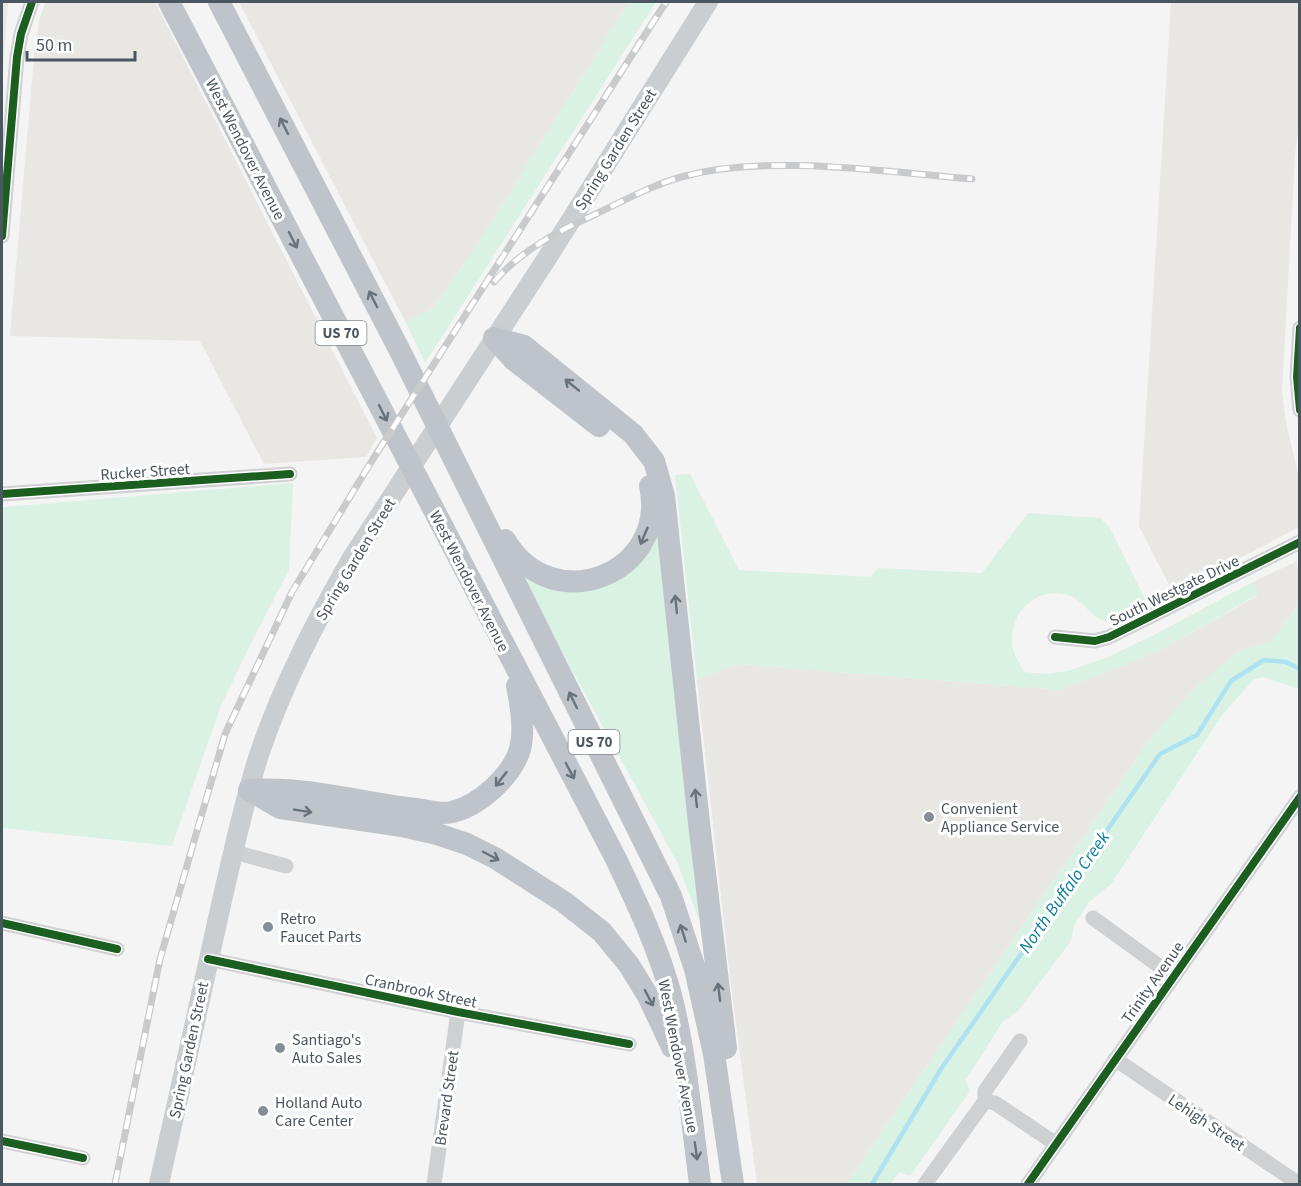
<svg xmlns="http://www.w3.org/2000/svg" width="1301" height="1186" viewBox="0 0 1301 1186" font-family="'Source Sans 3',sans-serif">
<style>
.commercial{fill:#e8e7e3}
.green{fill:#d9f2e3}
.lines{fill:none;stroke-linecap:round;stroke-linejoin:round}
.stream{stroke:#aee2f0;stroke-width:4.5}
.minor{stroke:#ced0d2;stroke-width:15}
.major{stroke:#caced1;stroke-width:20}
.highway{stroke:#bec4c9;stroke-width:22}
.rail-casing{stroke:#c9cacc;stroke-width:7}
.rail{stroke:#fff;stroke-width:4.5;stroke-dasharray:14;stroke-linecap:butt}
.cycleway-casing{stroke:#fff;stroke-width:11}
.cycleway{stroke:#1b5e20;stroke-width:8}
.oneway{stroke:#67727b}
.poi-dot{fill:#868d94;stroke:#fff;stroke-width:2}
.labels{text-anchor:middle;stroke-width:6;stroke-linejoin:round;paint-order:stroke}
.shield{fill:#fff;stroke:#808990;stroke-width:1.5}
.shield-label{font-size:15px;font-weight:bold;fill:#4a5661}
.street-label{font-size:16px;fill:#4a5661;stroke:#fff}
.poi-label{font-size:16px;fill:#4a5661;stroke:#fff;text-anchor:start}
.water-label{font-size:18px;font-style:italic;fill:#0c7c9b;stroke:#fff}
</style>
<rect width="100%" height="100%" fill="#f4f4f4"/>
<path class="commercial" d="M2,2H8L2,81Z
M46,2H155L377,438L366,457L264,464L200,341L10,336L35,45L40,17Z
M239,2H629L481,239L434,307L406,323Z
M1171,2H1300V115L1295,155L1282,392L1286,423L1299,478V527L1173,593L1139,526Z
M1297,561L1299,575V604L1270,642L1240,651L1152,736L846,1184H757L730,978L697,680L738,664L1061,690L1159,651L1257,596L1253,582Z"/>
<path class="green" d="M629,2H656L425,363L406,323L434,307L481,239Z
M690,474L739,570L870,577L878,568L982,573L1028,513L1100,518L1110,528L1148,605C1137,610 1119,623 1105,621C1091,619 1083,597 1064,594C1034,588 1010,614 1012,643C1012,652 1020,664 1024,672L1046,674L1068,671L1108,657L1154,635L1253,582L1257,595L1159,651L1061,690L738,664L697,680L675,475Z
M293,483L289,570L249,647L220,708L172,846L2,828V509L5,507Z
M657,512L701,916L698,917L677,862L515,566L586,590Z
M1299,604V689L1263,677L1254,679L1223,714L1111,884L1089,902L1074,926L1071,941L1018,1011L1003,1021L966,1080L970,1091L910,1176L899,1172L890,1184H846L1152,736L1196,686L1240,651L1270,642Z"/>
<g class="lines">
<path class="stream" d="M872,1184L941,1069L1160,754L1197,735L1231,681L1264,660L1286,662L1300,669"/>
<path class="minor" d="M2,236L17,57L21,34L32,2
M1300,328L1297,377L1300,410
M2,494L290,474
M1055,637L1095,641L1109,637L1300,542
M234,852L286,866
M1093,918L1173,976
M2,923L117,949
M208,959L458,1012L629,1044
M1115,1059L1299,1184
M985,1101L995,1103L1056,1144
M2,1141L83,1158
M434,1184L458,1012
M925,1184L985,1101V1091L1020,1041
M1028,1184L1300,797"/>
<path class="major" d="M159,1184C180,1088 201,992 223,896C234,849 244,801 259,755C282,686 316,621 352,558L549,255L708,2"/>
<path class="highway" d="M169,2L616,859C637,903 658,947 671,995C686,1054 692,1123 700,1184
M219,2L400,351L671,896L695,969L714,1054L733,1184
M494,338L524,346L633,434L654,461L664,496L699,823L726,1048
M494,338L514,360L599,426
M505,540C552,620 669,574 650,486
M249,790L280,808L402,826L437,834L467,844L495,858L564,902L602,932L629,965L648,996L672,1047
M249,790C305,786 361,803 416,809C427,810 442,815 452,812C479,806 512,776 520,749C525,730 521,705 517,686"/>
<defs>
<path id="rail" d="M494,282C520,251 560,230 596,214C625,200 654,184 685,176C770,154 884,172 972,179
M115,1184L160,959L225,734L292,592L373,459L666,2"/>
</defs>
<use href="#rail" class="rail-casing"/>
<use href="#rail" class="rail"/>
<defs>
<path id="cycleway" d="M2,236L17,57L21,34L32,2
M1300,328L1297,377L1300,410
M2,494L290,474
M1055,637L1095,641L1109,637L1300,542
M2,923L117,949
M208,959L458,1012L629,1044
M2,1141L83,1158
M1028,1184L1300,797"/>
</defs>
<use href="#cycleway" class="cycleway-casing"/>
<use href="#cycleway" class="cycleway"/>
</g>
<defs><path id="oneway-shaft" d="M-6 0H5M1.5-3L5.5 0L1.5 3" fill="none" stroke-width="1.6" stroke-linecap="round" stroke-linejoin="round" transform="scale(1.5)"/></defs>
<g class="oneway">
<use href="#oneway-shaft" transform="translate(284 126) rotate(-117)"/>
<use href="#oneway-shaft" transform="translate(293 240) rotate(63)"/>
<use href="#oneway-shaft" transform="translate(373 299) rotate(-117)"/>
<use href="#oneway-shaft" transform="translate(572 385) rotate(-141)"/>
<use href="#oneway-shaft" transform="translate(383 413) rotate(63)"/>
<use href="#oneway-shaft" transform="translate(644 536) rotate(113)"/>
<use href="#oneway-shaft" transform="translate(676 604) rotate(-96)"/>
<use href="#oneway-shaft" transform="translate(573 700) rotate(-116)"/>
<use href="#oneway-shaft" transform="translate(570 771) rotate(62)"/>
<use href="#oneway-shaft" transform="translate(501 779) rotate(128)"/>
<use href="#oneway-shaft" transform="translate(696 798) rotate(-96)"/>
<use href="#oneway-shaft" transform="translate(303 811) rotate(9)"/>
<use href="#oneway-shaft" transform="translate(491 856) rotate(28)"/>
<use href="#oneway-shaft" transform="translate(683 933) rotate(-108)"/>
<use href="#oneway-shaft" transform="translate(719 992) rotate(-97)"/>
<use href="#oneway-shaft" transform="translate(649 998) rotate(62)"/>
<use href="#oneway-shaft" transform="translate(696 1151) rotate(82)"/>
</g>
<g class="poi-dot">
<circle cx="929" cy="817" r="6"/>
<circle cx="268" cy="927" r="6"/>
<circle cx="280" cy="1048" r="6"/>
<circle cx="263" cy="1111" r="6"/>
</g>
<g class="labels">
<g class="shield">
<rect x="315.5" y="321" width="51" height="24" rx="4.5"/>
<rect x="568.5" y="730" width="51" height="24" rx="4.5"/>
</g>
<g class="shield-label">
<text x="341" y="338">US 70</text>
<text x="594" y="747">US 70</text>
</g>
<g class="street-label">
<text transform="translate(246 149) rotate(63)" y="6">West Wendover Avenue</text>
<text transform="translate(615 149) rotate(-58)" y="6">Spring Garden Street</text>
<text transform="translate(145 471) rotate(-4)" y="6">Rucker Street</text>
<text transform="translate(355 559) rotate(-59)" y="6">Spring Garden Street</text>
<text transform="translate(470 581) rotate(63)" y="6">West Wendover Avenue</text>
<text transform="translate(1174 590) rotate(-26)" y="6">South Westgate Drive</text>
<text transform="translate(1152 982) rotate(-55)" y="6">Trinity Avenue</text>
<text transform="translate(421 990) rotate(12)" y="6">Cranbrook Street</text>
<text transform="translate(188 1050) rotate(-78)" y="6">Spring Garden Street</text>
<text transform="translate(679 1056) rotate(79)" y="6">West Wendover Avenue</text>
<text transform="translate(446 1098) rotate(-82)" y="6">Brevard Street</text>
<text transform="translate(1207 1122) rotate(34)" y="6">Lehigh Street</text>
</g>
<g class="poi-label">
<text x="941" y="814">Convenient<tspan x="941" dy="18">Appliance Service</tspan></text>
<text x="280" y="924">Retro<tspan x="280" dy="18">Faucet Parts</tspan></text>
<text x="292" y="1045">Santiago's<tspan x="292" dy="18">Auto Sales</tspan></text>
<text x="275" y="1108">Holland Auto<tspan x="275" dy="18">Care Center</tspan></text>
</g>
<g class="water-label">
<text transform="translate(1064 892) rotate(-55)" y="6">North Buffalo Creek</text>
</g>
</g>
<rect width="1301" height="1186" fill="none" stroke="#4a5661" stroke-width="6"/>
<path d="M27 51v9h108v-9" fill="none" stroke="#4a5661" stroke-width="3"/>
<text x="36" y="51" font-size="18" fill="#4a5661" stroke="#ffffff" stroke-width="4.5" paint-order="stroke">50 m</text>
</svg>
